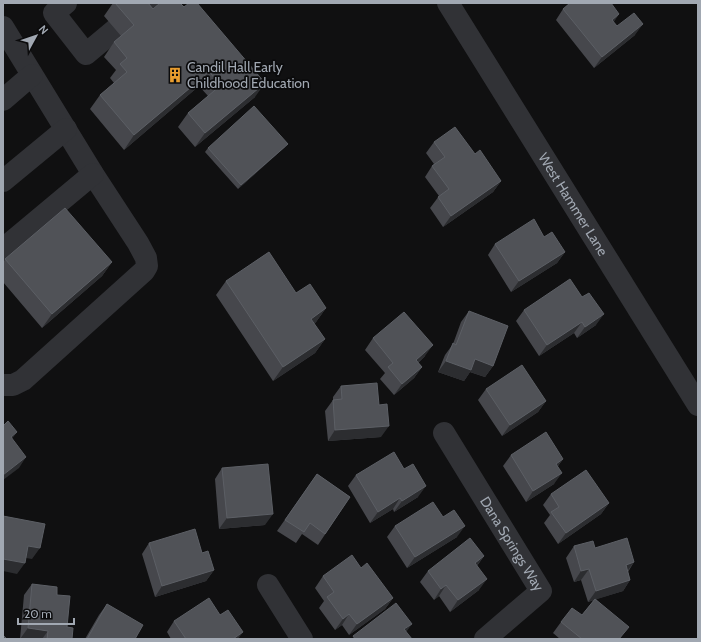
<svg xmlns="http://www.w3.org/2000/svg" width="701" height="642" viewBox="0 0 701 642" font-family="Cabin,sans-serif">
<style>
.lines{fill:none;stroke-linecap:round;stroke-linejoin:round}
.minor{stroke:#313236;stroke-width:22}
.wall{fill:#46474c}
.shaded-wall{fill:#2c2d30}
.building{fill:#505257;stroke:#5c5f65}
.labels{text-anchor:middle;stroke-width:3.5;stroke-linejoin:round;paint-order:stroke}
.poi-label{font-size:14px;fill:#a1a8b2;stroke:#0b0b0c;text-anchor:start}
.street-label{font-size:14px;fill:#a1a8b2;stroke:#0b0b0c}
</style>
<rect width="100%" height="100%" fill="#101011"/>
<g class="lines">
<g class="minor">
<path d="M66,3L54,13L86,54L147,3"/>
<path id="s1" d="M448,3L698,405"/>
<path d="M3,27L93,174L138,243L146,258L147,266L144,271L23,380L13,385H3"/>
<path d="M3,100L32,75"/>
<path d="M3,181L66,129"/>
<path d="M3,249L93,174"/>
<path id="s2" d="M444,433L541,591L485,639"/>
<path d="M268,585L302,639"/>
</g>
</g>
<path class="wall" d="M113,3H148L153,9L255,97L195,147L178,127L188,113L208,96L199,86L124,150L90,109L100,95L114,83L110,78L116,70L104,57L114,42L121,36L104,16Z
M563,9L619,14L613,22L617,26L635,35L594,68L556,20Z
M434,142L475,154L501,181L493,192L443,227L430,208L439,196L425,177L432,166L434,164L426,153Z
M285,147L238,189L205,152L208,148Z
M544,237L565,252L557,263L511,292L488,255L495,244Z
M5,259L112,262L102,276L42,328L3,282V263Z
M226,281L296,293L326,308L316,322L314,324L325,339L315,353L273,381L216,295Z
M582,297L596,325L577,338L574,333L539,356L516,321L524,310Z
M469,311L493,366L485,377L470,372L464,381L438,372L445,355L453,344L461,322Z
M373,338L425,356L418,363L422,367L414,378L394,395L380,379L385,373L365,350Z
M341,386L379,405L381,437L328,441L325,411L333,400V397Z
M486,389L546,401L538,412L502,436L478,400Z
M511,455L563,459L558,466L554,484L526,502L503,466Z
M222,468L265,525L219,529L215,479Z
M317,474L350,497L318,545L302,534L296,543L277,531Z
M356,475L418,497L394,512L393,509L370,523L348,486Z
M551,494L609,503L601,514L558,544L544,523L550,515L543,505Z
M443,517L457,537L407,568L387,537L395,526Z
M149,543L202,553L214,570L206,581L155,597L142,554Z
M574,546L634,562L628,572L630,580L623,591L596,599L621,639H560L553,633L561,622L582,615L594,600L588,602L581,580L574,582L566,558Z
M484,556L477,566L479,590L450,612L439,596L434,600L420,582L428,571Z
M361,568L393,598L385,609L349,635L342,625L335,630L319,608L324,601L315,588L323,576Z
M32,584L57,595L67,627L72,639H20L24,595Z
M107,604L135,639H85L99,615Z
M220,615L238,639H171L167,632L174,621Z"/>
<path class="shaded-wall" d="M619,14L612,25V20Z
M643,24L635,35L594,68L602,57Z
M209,72L199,86L124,150L134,135Z
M265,83L255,97L195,147L205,133Z
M288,144L285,147L238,189L241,185Z
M501,181L493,192L443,227L451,216Z
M565,252L557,263L511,292L519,281Z
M112,262L102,276L42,328L52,314Z
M326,308L316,322L301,333L311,319Z
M604,314L596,325L577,338L585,327Z
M582,322L574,333L539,356L547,345Z
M325,339L315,353L273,381L283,367Z
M433,345L425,356L408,371L416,360Z
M475,359L493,366L485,377L470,372L464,381L438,372L446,361Z
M422,367L414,378L394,395L402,384Z
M546,401L538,412L502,436L510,425Z
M389,426L381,437L328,441L335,430Z
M17,432L9,443L11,437Z
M26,457L19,468L3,480V475Z
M563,459L555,470L556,464Z
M562,473L554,484L526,502L533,491Z
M426,486L418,497L394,512L402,501Z
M400,498L393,509L370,523L378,512Z
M609,503L601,514L558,544L566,533Z
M273,514L265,525L219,529L227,518Z
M465,526L457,537L407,568L415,557Z
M28,546L40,548L32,559L20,557Z
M484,556L476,567L475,563Z
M3,559L25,563L17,574L3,571Z
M634,562L626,573V565Z
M589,569L581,580L574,582L581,571Z
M214,570L206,581L155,597L162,586Z
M487,579L479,590L450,612L458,600Z
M630,580L623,591L588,602L596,591Z
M446,585L439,596L434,600L441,589Z
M393,598L385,609L349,635L357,624Z
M349,614L342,625L335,630L343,619Z
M412,624L404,635V629Z
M28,628L48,631L42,639H20Z
M243,632L238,639H233Z"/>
<path class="building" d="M115,3H148L153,9L160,3H180L184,7L189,3H197L265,83L205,133L188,113L221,85L209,72L134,135L100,95L127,72L120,64L127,58L114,42L134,25Z
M570,3H611L619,14L612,20L617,26L634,13L643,24L602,57L563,9Z
M254,106L288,144L241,185L208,148Z
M455,127L475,154L480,150L501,181L451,216L438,197L449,189L432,166L445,157L434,142Z
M65,208L112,262L52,314L5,259Z
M534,219L544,237L552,232L565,252L519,281L495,244Z
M269,252L296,293L310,284L326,308L311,319L325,339L283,367L226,281Z
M570,279L582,297L589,293L604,314L585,327L582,322L547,345L524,310Z
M469,311L508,326L493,366L475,359L471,370L446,361L453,343L456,345Z
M404,312L433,345L416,360L422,367L402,384L388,367L393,363L373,338Z
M522,365L546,401L510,425L486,389Z
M377,383L379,405L387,404L389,426L335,430L333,400L342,399L341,386Z
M8,421L17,432L11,437L26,457L3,475V426Z
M546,432L563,459L556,464L562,473L533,491L511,455Z
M394,452L404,469L413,464L426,486L402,501L400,498L378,512L356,475Z
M268,464L273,514L227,518L222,468Z
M586,470L609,503L566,533L551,512L559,507L551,494Z
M317,474L350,497L325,534L310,523L304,532L285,520Z
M433,502L443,517L454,510L465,526L415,557L395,526Z
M3,516L45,524L40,548L28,546L25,563L3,559Z
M195,529L202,553L208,551L214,570L162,586L149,543Z
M470,538L484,556L475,563L487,579L458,600L446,585L441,589L428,571Z
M627,538L634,562L626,565L630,580L596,591L589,569L581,571L574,546L593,541L595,548Z
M352,555L361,568L367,563L393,598L357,624L349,614L343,619L327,597L334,592L323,576Z
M32,584L57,587V595L70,596L67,627L73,628L72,639H47L48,631L28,628Z
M209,598L220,615L228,610L243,632L233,639H186L174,621Z
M595,599L629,627L619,639H582L561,622L572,608L582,615Z
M396,603L412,624L404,629L412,639H355L353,636Z
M107,604L143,625L135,639H87Z
M3,635L7,639H3Z"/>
<defs>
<symbol id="building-bare" viewBox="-9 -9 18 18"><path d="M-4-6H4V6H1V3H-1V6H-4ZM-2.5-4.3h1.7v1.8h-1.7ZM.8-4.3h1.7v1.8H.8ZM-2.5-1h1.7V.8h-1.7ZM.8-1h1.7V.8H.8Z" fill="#ea9e2f" stroke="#0b0b0c" stroke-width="2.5" paint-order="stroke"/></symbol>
</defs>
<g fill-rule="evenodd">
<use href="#building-bare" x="164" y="64" width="22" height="22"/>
</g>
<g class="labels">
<g class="poi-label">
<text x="187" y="72">Candil Hall Early<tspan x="187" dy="16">Childhood Education</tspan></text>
</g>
<g class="street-label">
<text dy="5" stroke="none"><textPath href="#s1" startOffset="237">West Hammer Lane</textPath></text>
<text dy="5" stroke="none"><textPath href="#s2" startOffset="130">Dana Springs Way</textPath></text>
</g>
</g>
<rect width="701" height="642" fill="none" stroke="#a1a8b2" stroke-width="8"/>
<g transform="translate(36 36) rotate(50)" stroke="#0b0b0c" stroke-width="3" paint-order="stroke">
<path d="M0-3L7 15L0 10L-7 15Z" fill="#a1a8b2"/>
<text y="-6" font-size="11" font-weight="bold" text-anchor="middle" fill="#a1a8b2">N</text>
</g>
<path d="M18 618v6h56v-6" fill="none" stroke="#a1a8b2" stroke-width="2"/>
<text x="24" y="618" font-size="12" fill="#a1a8b2" stroke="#0b0b0c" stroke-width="3" paint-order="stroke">20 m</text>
</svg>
